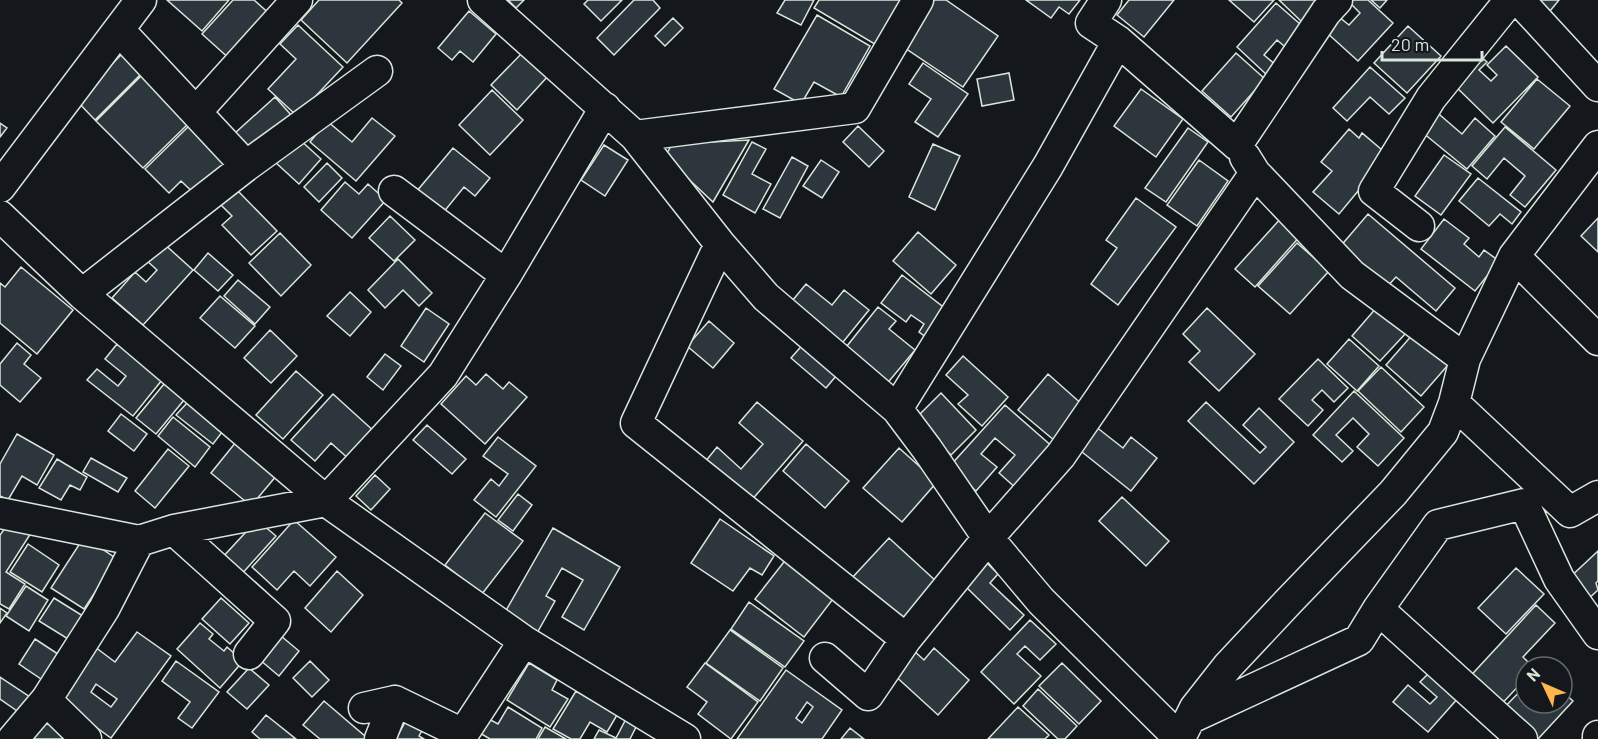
<svg xmlns="http://www.w3.org/2000/svg" width="1598" height="739" viewBox="0 0 1598 739" font-family="Barlow,sans-serif">
<style>
.building{fill:#2c363c;stroke:#d8e6dc;stroke-width:1.5;fill-rule:evenodd}
.lines{fill:none;stroke-linecap:round;stroke-linejoin:round}
.minor-casing{stroke:#d8e6dc;stroke-width:33}
.minor{stroke:#14181c;stroke-width:30}
</style>
<rect width="100%" height="100%" fill="#14181c"/>
<path class="building" d="M167,0H229L202,31Z
M233,0H254L272,16L232,61L202,34Z
M319,0H399L402,3L347,63L301,20Z
M508,0H524L516,8Z
M588,0H622L601,21L584,4Z
M634,0H653L660,8L614,55L597,38Z
M785,0H814L801,25L777,13Z
M819,0H904L878,46L814,8Z
M934,0H946L998,36L963,87L902,46Z
M1026,0H1080L1069,14L1059,7L1051,18Z
M1129,0H1174L1144,37L1117,15Z
M1229,0H1274L1254,22Z
M1279,0H1324L1303,23Z
M1352,0H1368L1393,23L1358,61L1326,32L1339,17L1349,25L1360,13L1350,3Z
M1371,0H1387L1380,8Z
M1537,0H1559L1550,11Z
M1276,3L1308,31L1290,51L1277,40L1264,55L1277,66L1268,76L1237,47Z
M469,11L496,34L473,62L460,51L452,60L438,48Z
M817,15L870,46L841,97L814,82L801,104L774,89Z
M673,18L683,28L665,46L655,36Z
M298,25L343,67L297,116L268,89L296,59L280,44Z
M1408,26L1441,56L1407,93L1374,63Z
M1506,46L1538,77L1493,123L1448,79L1475,51L1487,62L1479,70L1491,81L1497,75L1487,65Z
M524,51L549,75L517,110L491,85Z
M1236,53L1265,79L1231,117L1202,91Z
M122,54L141,74L95,120L76,100Z
M923,63L968,94L938,137L915,122L931,99L909,84Z
M1370,67L1405,98L1389,114L1370,97L1347,121L1333,108Z
M1009,73L1014,100L982,106L977,79Z
M142,75L189,123L143,168L96,121Z
M1537,79L1570,106L1534,149L1501,122Z
M1141,89L1183,119L1156,157L1114,126Z
M492,90L523,120L490,155L459,125Z
M275,97L292,116L252,153L235,133Z
M1433,109L1462,134L1475,118L1495,136L1467,169L1417,128Z
M372,118L395,136L356,181L310,142L327,121L352,142Z
M0,123L7,128L0,137Z
M191,124L233,166L200,199L181,181L169,193L145,169Z
M858,126L884,151L869,167L843,142Z
M1505,127L1556,170L1525,207L1510,195L1525,176L1504,158L1487,179L1472,166Z
M1188,128L1208,142L1166,202L1145,188Z
M1349,129L1359,138L1362,133L1388,155L1339,214L1313,192L1332,171L1321,162Z
M298,138L321,159L299,184L275,162Z
M749,140L713,202L665,157L672,144Z
M752,142L766,149L752,174L771,184L755,213L723,195Z
M933,144L960,156L935,210L909,197Z
M604,145L628,160L605,196L581,180Z
M453,148L490,178L475,196L464,187L438,219L411,198Z
M1444,155L1471,174L1441,215L1415,196Z
M792,157L808,166L780,218L763,209Z
M821,160L839,172L822,198L803,186Z
M1199,160L1228,181L1197,226L1167,205Z
M327,163L342,178L319,202L304,187Z
M1478,178L1521,212L1512,224L1500,214L1489,226L1459,201Z
M345,182L359,194L368,184L386,200L352,238L321,210Z
M237,190L277,231L251,255L222,225L232,216L221,205Z
M1136,198L1176,227L1118,305L1091,284L1117,248L1106,240Z
M1368,214L1455,288L1436,311L1396,277L1386,288L1339,248Z
M390,216L415,240L394,261L369,238Z
M1282,217L1302,234L1255,287L1235,269Z
M1598,218V252L1581,236Z
M1444,219L1469,238L1464,244L1479,257L1484,250L1499,261L1475,291L1421,249Z
M918,232L956,265L931,294L893,261Z
M280,233L311,265L281,296L249,263Z
M162,242L193,270L143,325L112,298L135,272L146,282L157,270L146,260Z
M1297,243L1329,271L1290,314L1258,286Z
M208,253L233,275L218,291L194,270Z
M398,259L432,293L419,306L403,290L385,308L368,290Z
M21,267L73,310L37,354L0,323V283L5,287Z
M902,275L951,313L930,340L919,332L924,324L911,315L906,322L881,303Z
M238,280L270,307L255,324L224,296Z
M806,284L832,305L844,290L869,310L839,347L788,306Z
M350,292L371,312L350,336L327,316Z
M220,296L255,326L235,348L200,318Z
M878,307L896,321L889,329L915,350L885,386L843,351Z
M1377,307L1406,333L1380,361L1352,336Z
M426,308L449,324L424,362L401,346Z
M1207,308L1255,354L1219,391L1189,362L1200,351L1183,334Z
M709,321L734,343L713,368L687,346Z
M270,330L297,356L271,383L244,358Z
M1413,334L1448,365L1421,396L1386,365Z
M1349,339L1379,366L1357,391L1327,364Z
M806,341L841,370L826,388L791,358Z
M17,343L31,355L24,364L41,378L20,402L0,385V364Z
M117,344L162,380L133,416L87,380L97,369L118,386L126,376L105,359Z
M385,354L401,366L383,390L367,377Z
M963,356L1008,397L982,426L958,404L968,395L946,375Z
M1318,359L1348,388L1334,402L1322,390L1312,400L1323,410L1308,426L1279,399Z
M1381,367L1424,407L1401,432L1358,391Z
M296,371L323,395L283,439L256,415Z
M486,374L503,389L509,382L527,397L485,444L441,404L466,376L476,385Z
M1048,374L1084,406L1055,441L1018,410Z
M164,384L184,400L156,434L136,418Z
M1354,391L1404,438L1378,466L1357,447L1369,434L1353,418L1336,435L1353,451L1342,462L1313,435Z
M941,393L976,430L951,455L915,419Z
M333,394L376,433L351,461L331,443L315,461L291,440Z
M757,402L803,441L750,502L705,462L717,447L741,469L763,444L739,423Z
M1206,402L1260,453L1266,447L1243,425L1259,408L1294,442L1254,484L1188,421Z
M187,403L223,431L213,444L176,415Z
M1005,405L1054,448L1017,489L999,473L1015,455L995,438L981,454L997,467L976,491L949,467Z
M121,414L147,434L134,451L108,431Z
M173,417L210,447L195,467L158,436Z
M427,425L466,459L452,474L413,440Z
M1095,426L1123,448L1131,437L1157,458L1131,491L1077,448Z
M17,434L54,455L37,485L22,476L8,500L0,496V464Z
M498,437L536,466L496,517L474,500L491,479L499,486L508,474L483,456Z
M236,442L277,475L251,506L211,473Z
M806,444L849,481L825,508L783,471Z
M899,448L937,482L902,522L863,488Z
M168,449L189,466L155,508L135,491Z
M91,458L127,478L118,492L83,472Z
M57,459L87,477L80,490L70,485L61,500L39,488Z
M375,475L390,489L371,510L356,496Z
M518,494L532,505L513,531L498,520Z
M1122,497L1169,541L1146,566L1099,521Z
M485,513L523,541L482,594L445,565Z
M720,519L774,556L762,575L750,568L733,591L691,563Z
M11,520L31,533L6,572L25,584L9,609L0,604V535Z
M257,520L276,536L240,576L221,559Z
M294,520L336,557L310,586L294,571L277,590L252,567Z
M553,528L620,567L584,630L562,617L583,580L562,568L546,596L555,601L537,633L504,614Z
M84,537L117,559L84,609L51,588Z
M889,538L937,582L900,623L851,579Z
M28,544L59,565L42,592L10,572Z
M1598,551V581L1596,583L1598,590L1587,600L1567,580Z
M787,558L836,595L804,637L755,599Z
M985,561L998,574L990,583L1024,615L1010,630L963,584Z
M1516,568L1544,594L1506,634L1478,608Z
M337,571L363,595L331,632L305,608Z
M26,586L48,600L29,631L6,616Z
M54,598L83,616L68,639L39,621Z
M221,598L249,623L230,644L202,619Z
M749,602L804,641L785,667L731,629Z
M1536,605L1555,623L1523,657L1533,667H1526V678L1496,710L1464,683Z
M0,608L7,613L0,623Z
M1030,620L1056,644L1040,660L1025,646L1017,654L1041,676L1014,704L981,672Z
M200,623L213,634L209,639L224,651L227,647L243,661L220,688L177,649Z
M730,630L783,668L760,701L706,663Z
M137,632L171,656L111,738L57,699L95,647L115,662ZM96,684L117,699L111,707L91,692Z
M281,636L299,651L279,676L260,660Z
M35,639L61,656L44,681L19,664Z
M934,648L969,680L938,715L892,673L913,650L924,660Z
M176,661L219,692L192,728L178,718L190,702L162,681Z
M310,661L329,680L312,697L293,678Z
M529,663L557,680L552,690L568,699L550,727L507,700Z
M705,663L758,702L731,739L698,714L707,702L687,687Z
M1062,663L1101,701L1079,724L1039,686Z
M249,668L269,685L247,709L227,692Z
M786,670L842,710L822,739H737ZM807,702L813,707L802,723L796,718Z
M1430,672L1459,697L1428,732L1393,702L1408,685L1430,704L1437,697L1420,682Z
M0,677L30,697L20,713L0,699Z
M1526,685V703H1562V691L1573,701L1538,739H1526L1499,713Z
M1038,689L1077,726L1065,739H1058L1023,706Z
M576,691L617,715L607,732L590,722L580,739H571L553,729Z
M324,701L366,737L365,739H320L303,725Z
M508,707L542,728L536,739H490L478,732L487,718L498,724Z
M1018,707L1049,735L1045,739H988Z
M411,711L428,720L419,736L424,739H396Z
M48,714L69,732L63,739H27Z
M266,715L296,739H260L252,732Z
M627,717L638,723L630,739H594L599,730L616,738Z
M545,727L566,739H538Z
M850,728L864,739H841Z"/>
<g class="lines">
<defs>
<path id="minor" d="M483,0L635,136L720,244L766,297L897,409L927,449L988,538L1041,601L1180,739
M1106,0L1091,23L1118,41L1237,145L1326,12L1337,0
M1519,0L1598,86
M119,30L246,166
M196,112L297,0
M635,136L855,108L918,0
M1245,157L1255,173L1352,275L1465,359
M0,187L141,0
M394,191L506,275
M0,216L82,294L326,501L524,641L685,739
M1419,226L1374,191L1431,98L1510,0
M720,244L636,423L906,639
M1514,256L1598,340
M82,294L246,166L377,71
M1454,403L1570,512L1598,496
M897,409L1048,166L1118,41
M0,513L139,541L174,530L326,501L443,375L506,275L605,108
M174,530L275,621L249,654
M1378,609L1522,739
M825,658L868,695L906,639L988,538L1061,455L1255,173
M46,700L86,739
M364,708L395,701L463,734L524,641
M1191,718L1359,640L1378,609L1438,525L1524,504L1559,579L1598,634
M1180,738L1195,708L1228,666L1289,601L1393,493L1443,432L1454,403L1465,359L1514,256L1598,146
M13,739L46,700L104,609L139,541
M380,739L395,701
M1598,739V736"/>
</defs>
<use href="#minor" class="minor-casing"/>
<use href="#minor" class="minor"/>
</g>
<g transform="translate(1544 685) rotate(314)"><circle r="28" fill="#14181c" stroke="#626a69" stroke-width="1.5"/>
<path d="M0-4.5L10 22L0 15L-10 22Z" fill="#ffb74d"/>
<text y="-9" font-size="16" font-weight="bold" text-anchor="middle" fill="#d8e6dc">N</text>
</g>
<path d="M1382 51v9h100v-9" fill="none" stroke="#d8e6dc" stroke-width="3"/>
<text x="1391" y="51" font-size="18" fill="#d8e6dc" stroke="#14181c" stroke-width="4.5" paint-order="stroke">20 m</text>
</svg>
